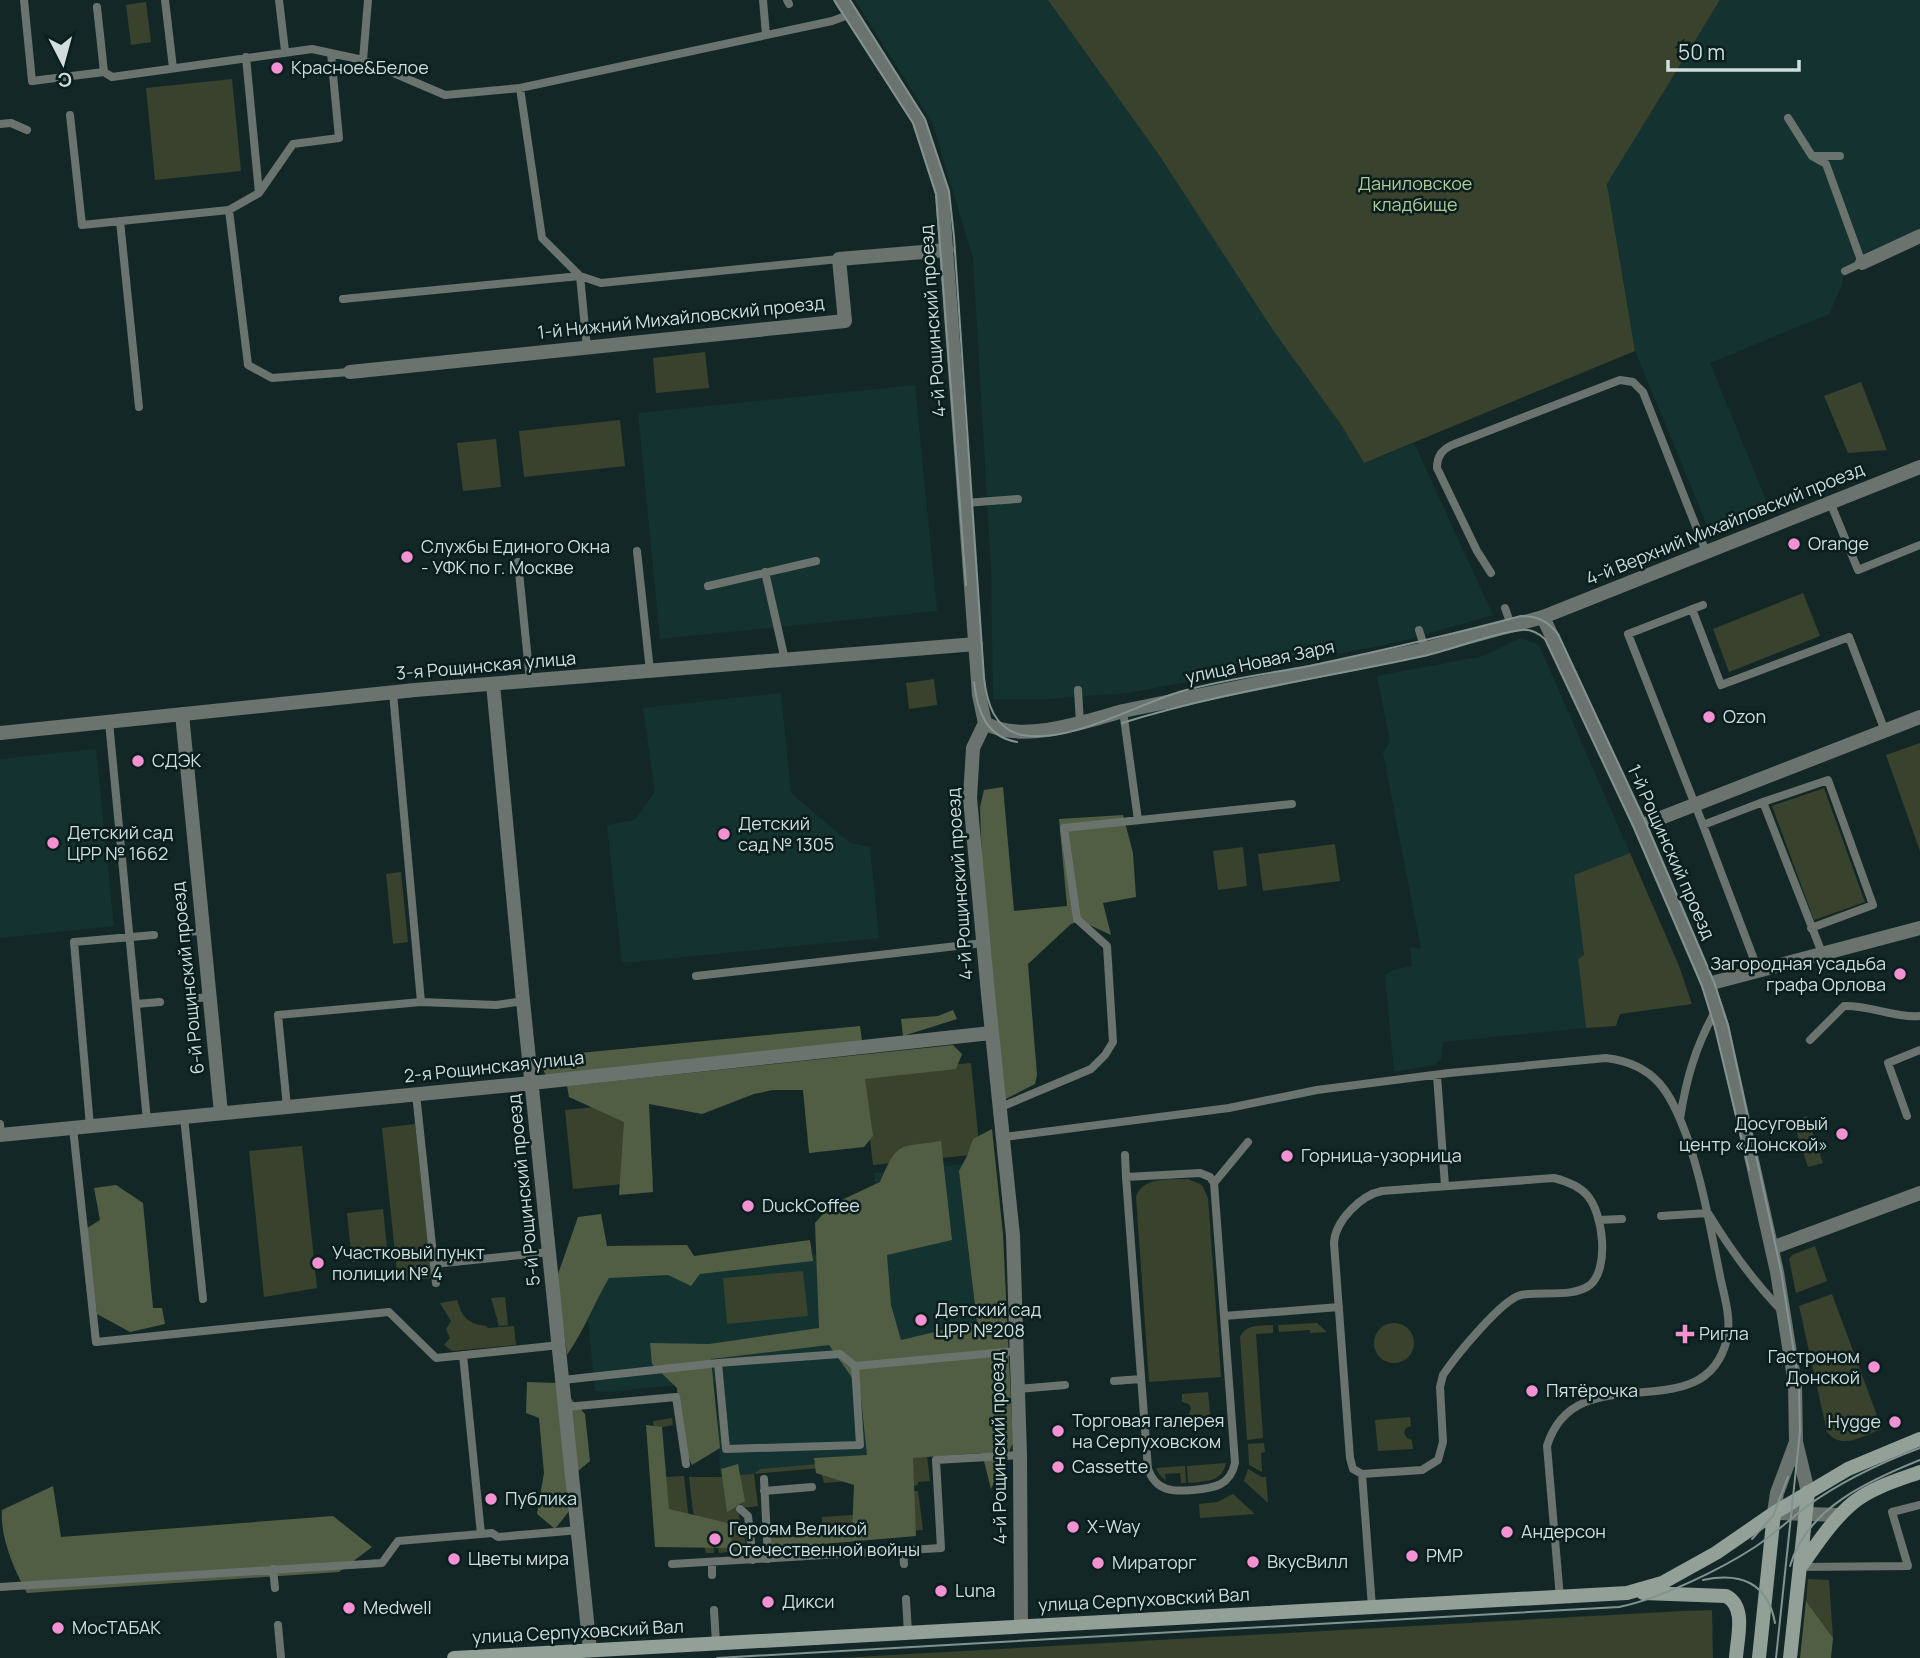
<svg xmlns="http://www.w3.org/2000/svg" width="1920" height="1658" viewBox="0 0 1920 1658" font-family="Manrope,sans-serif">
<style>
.built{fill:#133230}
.green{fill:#39422d}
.forest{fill:#525e44}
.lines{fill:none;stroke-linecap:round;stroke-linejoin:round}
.service{stroke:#6b736e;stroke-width:8}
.minor{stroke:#6b736e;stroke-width:14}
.tertiary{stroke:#6b736e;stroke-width:14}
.secondary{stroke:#93a098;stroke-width:14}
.tram{stroke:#839391;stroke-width:2}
.poi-dot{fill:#f491d3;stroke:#091e1d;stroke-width:2.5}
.labels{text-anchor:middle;stroke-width:5;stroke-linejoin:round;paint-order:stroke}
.poi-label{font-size:18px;fill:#d1dedc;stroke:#091e1d;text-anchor:start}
.park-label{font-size:18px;fill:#b3ca98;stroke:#091e1d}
.street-label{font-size:18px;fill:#d1dedc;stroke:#091e1d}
</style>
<rect width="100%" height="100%" fill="#132826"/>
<path class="built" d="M855,0H1048L1159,155L1342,426L1364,463L1414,443L1493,615L1395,643L1128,693L1047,699H993L991,568L973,258L932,122Z
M1720,0H1920V233L1844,267L1845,271L1841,288L1829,314L1710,363L1771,512L1711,535L1635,351L1607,184Z
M915,385L937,611L660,639L638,413Z
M1521,638L1539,645L1630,853L1574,875L1584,955L1578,960L1586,1028L1443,1042L1441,1059L1435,1065L1394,1072L1385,975L1395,969L1412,966L1410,947L1421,949L1383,753L1390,741L1377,676L1483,656Z
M781,693L791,793L850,843L870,847L879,938L622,963L607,825L635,820L655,791L643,708Z
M96,749L114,926L0,938V759Z
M984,1162L999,1436L823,1465L760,1469L754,1474L720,1475L717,1386L714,1381L609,1392L595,1391L582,1258L683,1269L834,1252L878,1218L874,1173Z"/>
<path class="green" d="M1048,0H1720L1607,184L1635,351L1364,463L1342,426L1275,333L1159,155Z
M146,2L151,42L131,45L126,5Z
M232,79L241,171L155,180L146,88Z
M705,352L709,388L656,393L653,358Z
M1861,382L1887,450L1848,453L1824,396Z
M620,420L625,466L524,477L519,431Z
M496,439L501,487L463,491L457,443Z
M1803,593L1820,636L1729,672L1713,629Z
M934,679L937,705L909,709L906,683Z
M1920,743V851L1886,755Z
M1824,788L1865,902L1814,920L1772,806Z
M1335,844L1340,881L1263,891L1258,854Z
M1243,847L1247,886L1218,890L1213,851Z
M1630,853L1679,966L1692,1004L1620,1014L1616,1026L1586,1028L1578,959L1584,955L1574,875Z
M401,872L408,942L393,944L386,874Z
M971,1063L980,1154L873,1165L862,1073Z
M647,1102L653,1181L573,1189L565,1110Z
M1807,1116L1823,1163L1808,1167L1793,1121Z
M415,1124L432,1278L398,1282L382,1128Z
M302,1146L317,1288L264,1297L249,1151Z
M1188,1179L1202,1185L1208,1198L1221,1377L1149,1382L1136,1196C1144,1176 1170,1180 1188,1179Z
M383,1209L388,1258L352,1262L347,1213Z
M1815,1246L1827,1281L1796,1293L1789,1259L1792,1255Z
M803,1271L808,1316L727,1324L723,1278Z
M1832,1294L1882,1429C1864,1435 1842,1451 1827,1432L1799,1306Z
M505,1297L508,1325L499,1326L491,1298Z
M457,1300C462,1317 468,1324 486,1326L488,1328L514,1326L516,1345L452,1351L444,1345L450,1338L446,1329L451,1321L440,1303Z
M1374 1343a20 20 0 1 1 40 0a20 20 0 1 1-40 0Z
M1317,1323L1327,1332L1310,1333V1330L1279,1332L1278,1325Z
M1273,1325V1333L1256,1334L1263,1438L1247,1440L1240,1337C1246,1324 1260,1326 1273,1325Z
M1208,1392L1211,1423L1184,1425L1183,1418L1188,1416L1191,1409L1189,1404L1182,1402V1394Z
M1410,1417L1411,1426L1406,1428L1404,1433L1407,1438L1412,1440L1413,1449L1378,1451L1375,1420Z
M672,1418L673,1425L658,1428L664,1477L684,1476L688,1512L696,1537L664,1540L653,1421Z
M1264,1443L1265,1452L1261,1453L1262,1472L1249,1465L1248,1444Z
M927,1455L930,1481L918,1482V1485L913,1486L914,1491H918L923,1530L862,1534L863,1545L858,1546L857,1534L832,1535L833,1543L828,1544L827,1535H822V1517L882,1513L863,1480L824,1483L820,1468L754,1474L758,1506L742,1508L735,1475L754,1474L760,1469Z
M1226,1463C1222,1483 1205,1481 1188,1483L1187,1466Z
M1185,1466L1186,1483H1181L1180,1473L1165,1474L1166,1481L1159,1474L1156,1468Z
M1248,1469L1262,1477H1266L1268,1503L1244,1481Z
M689,1477H729C734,1502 743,1525 747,1550L719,1553L717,1541H713L714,1553H706L693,1512Z
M1233,1494L1255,1514L1200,1518L1199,1504L1217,1502Z
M1808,1579L1829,1580L1833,1638L1806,1601Z
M1712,1610L1713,1658H838L1683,1611Z"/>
<path class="forest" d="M1003,787L1014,911L1067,906L1059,819L1123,815L1133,853L1136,897L1103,903L1111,935L1081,921L1071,924L1028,964L1037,1075L1035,1084L1004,1100L983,894L980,807L984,790Z
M953,1010L957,1019L903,1036L901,1019L938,1016Z
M860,1026L862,1041L546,1076L538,1057Z
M953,1045L962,1054L956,1069L865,1079L873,1136L864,1147L809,1153L803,1090H773L754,1094L702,1114L649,1104L653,1192L619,1195L624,1122L569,1097L567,1086Z
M992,1129L1003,1234L1013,1443L991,1489L982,1453L913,1458L916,1536L765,1549L764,1538L852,1534L854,1485L816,1473L814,1458L867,1455L860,1389L829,1345L711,1359L720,1448L692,1465L680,1439L677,1388L652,1364L650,1343L709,1344L819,1328L815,1223L831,1205L880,1182C899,1140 896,1148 941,1141L952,1240L887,1255L891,1305L901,1340L977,1322L959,1171L967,1156L973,1139Z
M116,1185L143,1203L153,1308H162L165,1324L130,1332L97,1314L87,1228L100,1220L94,1188Z
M601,1214L607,1246L687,1245L694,1256L810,1240L813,1261L700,1274L691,1286L668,1275L609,1278C594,1303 584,1331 567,1355L557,1277L578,1217Z
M527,1382L557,1383L585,1414L590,1461L578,1471L570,1510L555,1529L537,1514L544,1473L539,1418L526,1413Z
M646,1425L662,1427L669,1509L732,1524L731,1548L655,1547Z
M738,1464L745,1501L727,1512L721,1469Z
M53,1486L61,1537L333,1516L372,1547L339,1572L27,1593C14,1569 0,1538 2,1510Z
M1806,1601L1833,1638L1831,1658H1800Z"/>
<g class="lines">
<path class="service" d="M24,0L32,81L104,72L112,77L312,49L363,60L445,95L520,88L832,21L851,14
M165,0L173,68
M279,0L285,51
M763,0L766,35
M787,0L789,4
M97,7L104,72
M363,60L368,0
M520,88L542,238L580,276L587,348
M70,115L82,225L229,210L248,365L272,378L350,372
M1788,118L1812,156L1826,164L1862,263L1845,271
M0,124L11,123L27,130
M1815,156H1840
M259,193L293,144L339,138L331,53
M229,210L259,193L246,57
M120,221L139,407
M343,299L580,276L601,283L839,259
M1830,502L1858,570L1920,545
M965,503L1018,499
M637,551L650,671
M518,562L530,681
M765,572L785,660
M1491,573L1477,551L1437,468C1437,456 1442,450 1452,445L1620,380L1633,382L1643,392L1706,552
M708,586L816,561
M1703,605L1628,634L1703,825L1763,802
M1505,608L1511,625
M1692,609L1721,685L1849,637L1885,731
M1419,630L1425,649
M1078,690L1080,723
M393,693L421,1002
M1123,711L1138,820
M109,722L147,1121
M1703,825L1758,970
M1811,928L1873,905L1828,780L1763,802L1822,953
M183,932L203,931
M696,976L983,943
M190,999L209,997
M136,1004L160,1002
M1810,1040L1844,1006C1870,1005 1894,1018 1920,1016
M1437,1075L1445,1186
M416,1094L436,1283
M287,1107L278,1015L421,1002L496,1005L523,1001
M1001,1107L1091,1069L1105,1055L1113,1042L1107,946L1077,919L1064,828L1292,804
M1907,1116L1888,1063L1920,1050
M184,1117L203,1299
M1680,1119C1686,1079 1696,1045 1716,1010
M0,1124L1,1135
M90,1126L74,942L154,935
M73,1128L96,1342L389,1312L436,1358L560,1345
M1004,1137L1229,1108L1317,1090L1449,1073L1606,1058C1656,1064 1671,1093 1687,1137C1702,1181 1710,1226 1719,1271C1723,1293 1732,1317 1727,1339C1704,1434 1576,1351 1547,1446L1560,1598
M1125,1155L1126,1177
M1214,1183L1248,1142
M1661,1216L1708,1213C1730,1249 1753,1281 1782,1311
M1599,1220L1622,1219
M434,1264L550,1252
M1224,1316L1214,1183L1210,1177L1200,1173L1126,1177L1148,1469C1156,1491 1172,1492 1193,1490C1214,1488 1230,1486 1235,1463L1224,1316L1339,1307
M463,1355L481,1534
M855,1366L1017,1351
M563,1380L718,1363L726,1449L860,1445L855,1366L840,1354L718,1363
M1114,1381L1141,1379
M1018,1389L1065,1385
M566,1407L676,1397L686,1464
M1362,1474L1353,1469L1350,1458L1334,1243C1335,1221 1361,1195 1382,1191L1554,1178C1566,1181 1578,1185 1587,1195C1603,1213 1610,1268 1590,1285C1573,1298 1542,1291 1521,1295C1502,1299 1455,1357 1443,1375L1440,1387L1443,1442L1438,1460L1422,1470L1362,1474L1372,1607
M764,1479L768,1559
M764,1491L812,1487
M740,1509L748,1516L753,1560
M903,1551L904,1564
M712,1562V1575
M672,1564L941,1548L936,1460L1020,1455
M1801,1567L1908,1566L1892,1512L1920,1505
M273,1569L275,1588
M0,1587L382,1563L398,1541L481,1534L492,1533L498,1537L579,1530
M906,1599L908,1633
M714,1610L716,1643
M278,1625L281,1658"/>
<path class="minor" d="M1862,263L1920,236
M350,372L845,321L839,259L947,250
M1543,617L1920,467
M493,684L523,1001L590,1650
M182,714L221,1113
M985,723L973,748L970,798L988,994L1013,1236L1020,1455L1021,1626
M0,733L415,690L976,644
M1640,826L1920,717
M1708,984L1920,928
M0,1135L532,1083L991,1033
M1772,1248L1920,1193"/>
<path class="tertiary" d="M841,0L919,121L942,193L979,695L985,723C1021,744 1085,722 1123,711L1425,649L1543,617L1640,826L1708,984L1722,1026L1777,1272L1795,1384L1796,1442L1777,1493L1774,1513L1840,1515
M1796,1442L1808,1492"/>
<path class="secondary" d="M1801,1566C1817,1544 1833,1519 1854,1502C1873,1487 1898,1480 1920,1472
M1643,1593L1726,1596C1747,1607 1737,1638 1736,1658
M454,1658L1627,1593L1662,1583L1716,1553L1774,1513L1848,1469L1920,1439
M1759,1658L1774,1513
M1790,1658L1808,1492"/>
<path class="tram" d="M834,0L913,123L936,194L966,585
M850,0L925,119L949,191L954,237L984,678C987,703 994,729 1022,735C1068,744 1134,706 1179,692C1221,680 1266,674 1309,666C1380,651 1450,635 1521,616C1537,616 1548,621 1558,634L1646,823L1714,982L1728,1025L1781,1271L1799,1384L1800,1431L1776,1658
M974,682C977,710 986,737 1017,742
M1122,723C1221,692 1323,678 1424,656C1454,649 1492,633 1522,630C1531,629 1538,633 1545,639L1634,828L1702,986L1715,1028L1749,1170
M1752,1539L1773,1516L1788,1477
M1790,1566C1807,1508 1868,1481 1920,1460
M1703,1580C1741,1572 1768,1583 1775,1623
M717,1658L1619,1607C1659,1599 1720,1570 1755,1547C1773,1535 1789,1520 1806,1507C1840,1482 1880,1463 1920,1448"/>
</g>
<g class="poi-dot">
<circle cx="277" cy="68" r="7"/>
<circle cx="1794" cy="544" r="7"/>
<circle cx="407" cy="557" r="7"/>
<circle cx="1709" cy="717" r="7"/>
<circle cx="138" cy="761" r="7"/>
<circle cx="724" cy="834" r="7"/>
<circle cx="53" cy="843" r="7"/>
<circle cx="1900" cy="974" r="7"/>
<circle cx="1842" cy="1134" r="7"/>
<circle cx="1287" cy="1156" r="7"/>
<circle cx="748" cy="1206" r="7"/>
<circle cx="318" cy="1263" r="7"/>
<circle cx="921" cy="1320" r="7"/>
<path d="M1681.5 1323.5h7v7h7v7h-7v7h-7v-7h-7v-7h7z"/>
<circle cx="1874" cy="1367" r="7"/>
<circle cx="1532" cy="1391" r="7"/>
<circle cx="1895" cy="1422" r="7"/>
<circle cx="1058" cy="1431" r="7"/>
<circle cx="1058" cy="1467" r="7"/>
<circle cx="491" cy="1499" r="7"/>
<circle cx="1073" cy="1527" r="7"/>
<circle cx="1507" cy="1532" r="7"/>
<circle cx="715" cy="1539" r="7"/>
<circle cx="1412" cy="1556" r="7"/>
<circle cx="454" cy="1559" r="7"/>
<circle cx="1253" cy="1562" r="7"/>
<circle cx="1098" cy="1563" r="7"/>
<circle cx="941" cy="1591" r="7"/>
<circle cx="768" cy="1602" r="7"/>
<circle cx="349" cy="1608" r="7"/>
<circle cx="58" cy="1628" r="7"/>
</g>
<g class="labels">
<g class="poi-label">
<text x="291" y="74">Красное&amp;Белое</text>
<text x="1808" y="550">Orange</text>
<text x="421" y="553">Службы Единого Окна<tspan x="421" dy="21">- УФК по г. Москве</tspan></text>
<text x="1723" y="723">Ozon</text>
<text x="152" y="767">СДЭК</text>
<text x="738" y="830">Детский<tspan x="738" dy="21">сад № 1305</tspan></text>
<text x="67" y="839">Детский сад<tspan x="67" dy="21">ЦРР № 1662</tspan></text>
<text x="1886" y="970" text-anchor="end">Загородная усадьба<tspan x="1886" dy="21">графа Орлова</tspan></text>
<text x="1828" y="1130" text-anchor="end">Досуговый<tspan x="1828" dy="21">центр «Донской»</tspan></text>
<text x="1301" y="1162">Горница-узорница</text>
<text x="762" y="1212">DuckCoffee</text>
<text x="332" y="1259">Участковый пункт<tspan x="332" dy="21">полиции № 4</tspan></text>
<text x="935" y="1316">Детский сад<tspan x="935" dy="21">ЦРР №208</tspan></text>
<text x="1699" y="1340">Ригла</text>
<text x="1860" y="1363" text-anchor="end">Гастроном<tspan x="1860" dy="21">Донской</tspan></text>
<text x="1546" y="1397">Пятёрочка</text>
<text x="1072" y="1427">Торговая галерея<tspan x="1072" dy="21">на Серпуховском</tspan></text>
<text x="1881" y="1428" text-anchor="end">Hygge</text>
<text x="1072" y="1473">Cassette</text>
<text x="505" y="1505">Публика</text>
<text x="1087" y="1533">X-Way</text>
<text x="729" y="1535">Героям Великой<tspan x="729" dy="21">Отечественной войны</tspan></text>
<text x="1521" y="1538">Андерсон</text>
<text x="1426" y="1562">PMP</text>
<text x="468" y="1565">Цветы мира</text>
<text x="1267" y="1568">ВкусВилл</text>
<text x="1112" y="1569">Мираторг</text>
<text x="955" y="1597">Luna</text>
<text x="782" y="1608">Дикси</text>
<text x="363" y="1614">Medwell</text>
<text x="72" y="1634">МосТАБАК</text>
</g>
<g class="park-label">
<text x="1415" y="190">Даниловское<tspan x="1415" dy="21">кладбище</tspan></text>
</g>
<g class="street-label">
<text transform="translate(681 318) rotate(-6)" y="6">1-й Нижний Михайловский проезд</text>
<text transform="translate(933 321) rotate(-94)" y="6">4-й Рощинский проезд</text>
<text transform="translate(1725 524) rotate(-22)" y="6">4-й Верхний Михайловский проезд</text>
<text transform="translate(1260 662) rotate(-12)" y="6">улица Новая Заря</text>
<text transform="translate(486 666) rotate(-5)" y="6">3-я Рощинская улица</text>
<text transform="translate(1671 852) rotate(66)" y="6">1-й Рощинский проезд</text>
<text transform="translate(960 884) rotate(-94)" y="6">4-й Рощинский проезд</text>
<text transform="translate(188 978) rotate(-96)" y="6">6-й Рощинский проезд</text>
<text transform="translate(494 1067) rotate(-6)" y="6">2-я Рощинская улица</text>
<text transform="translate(524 1190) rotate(-96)" y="6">5-й Рощинский проезд</text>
<text transform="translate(999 1448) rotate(-91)" y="6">4-й Рощинский проезд</text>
<text transform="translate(1144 1600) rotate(-3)" y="6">улица Серпуховский Вал</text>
<text transform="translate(578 1632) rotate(-3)" y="6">улица Серпуховский Вал</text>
</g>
</g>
<g transform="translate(63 63) rotate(174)" stroke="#091e1d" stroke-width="5" paint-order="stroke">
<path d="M0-5L12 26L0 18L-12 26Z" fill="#d1dedc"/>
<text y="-10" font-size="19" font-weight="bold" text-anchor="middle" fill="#d1dedc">С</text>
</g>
<path d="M1668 60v10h131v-10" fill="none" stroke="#d1dedc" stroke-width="3.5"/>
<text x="1678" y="60" font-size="21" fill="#d1dedc" stroke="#091e1d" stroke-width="5" paint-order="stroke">50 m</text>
</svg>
